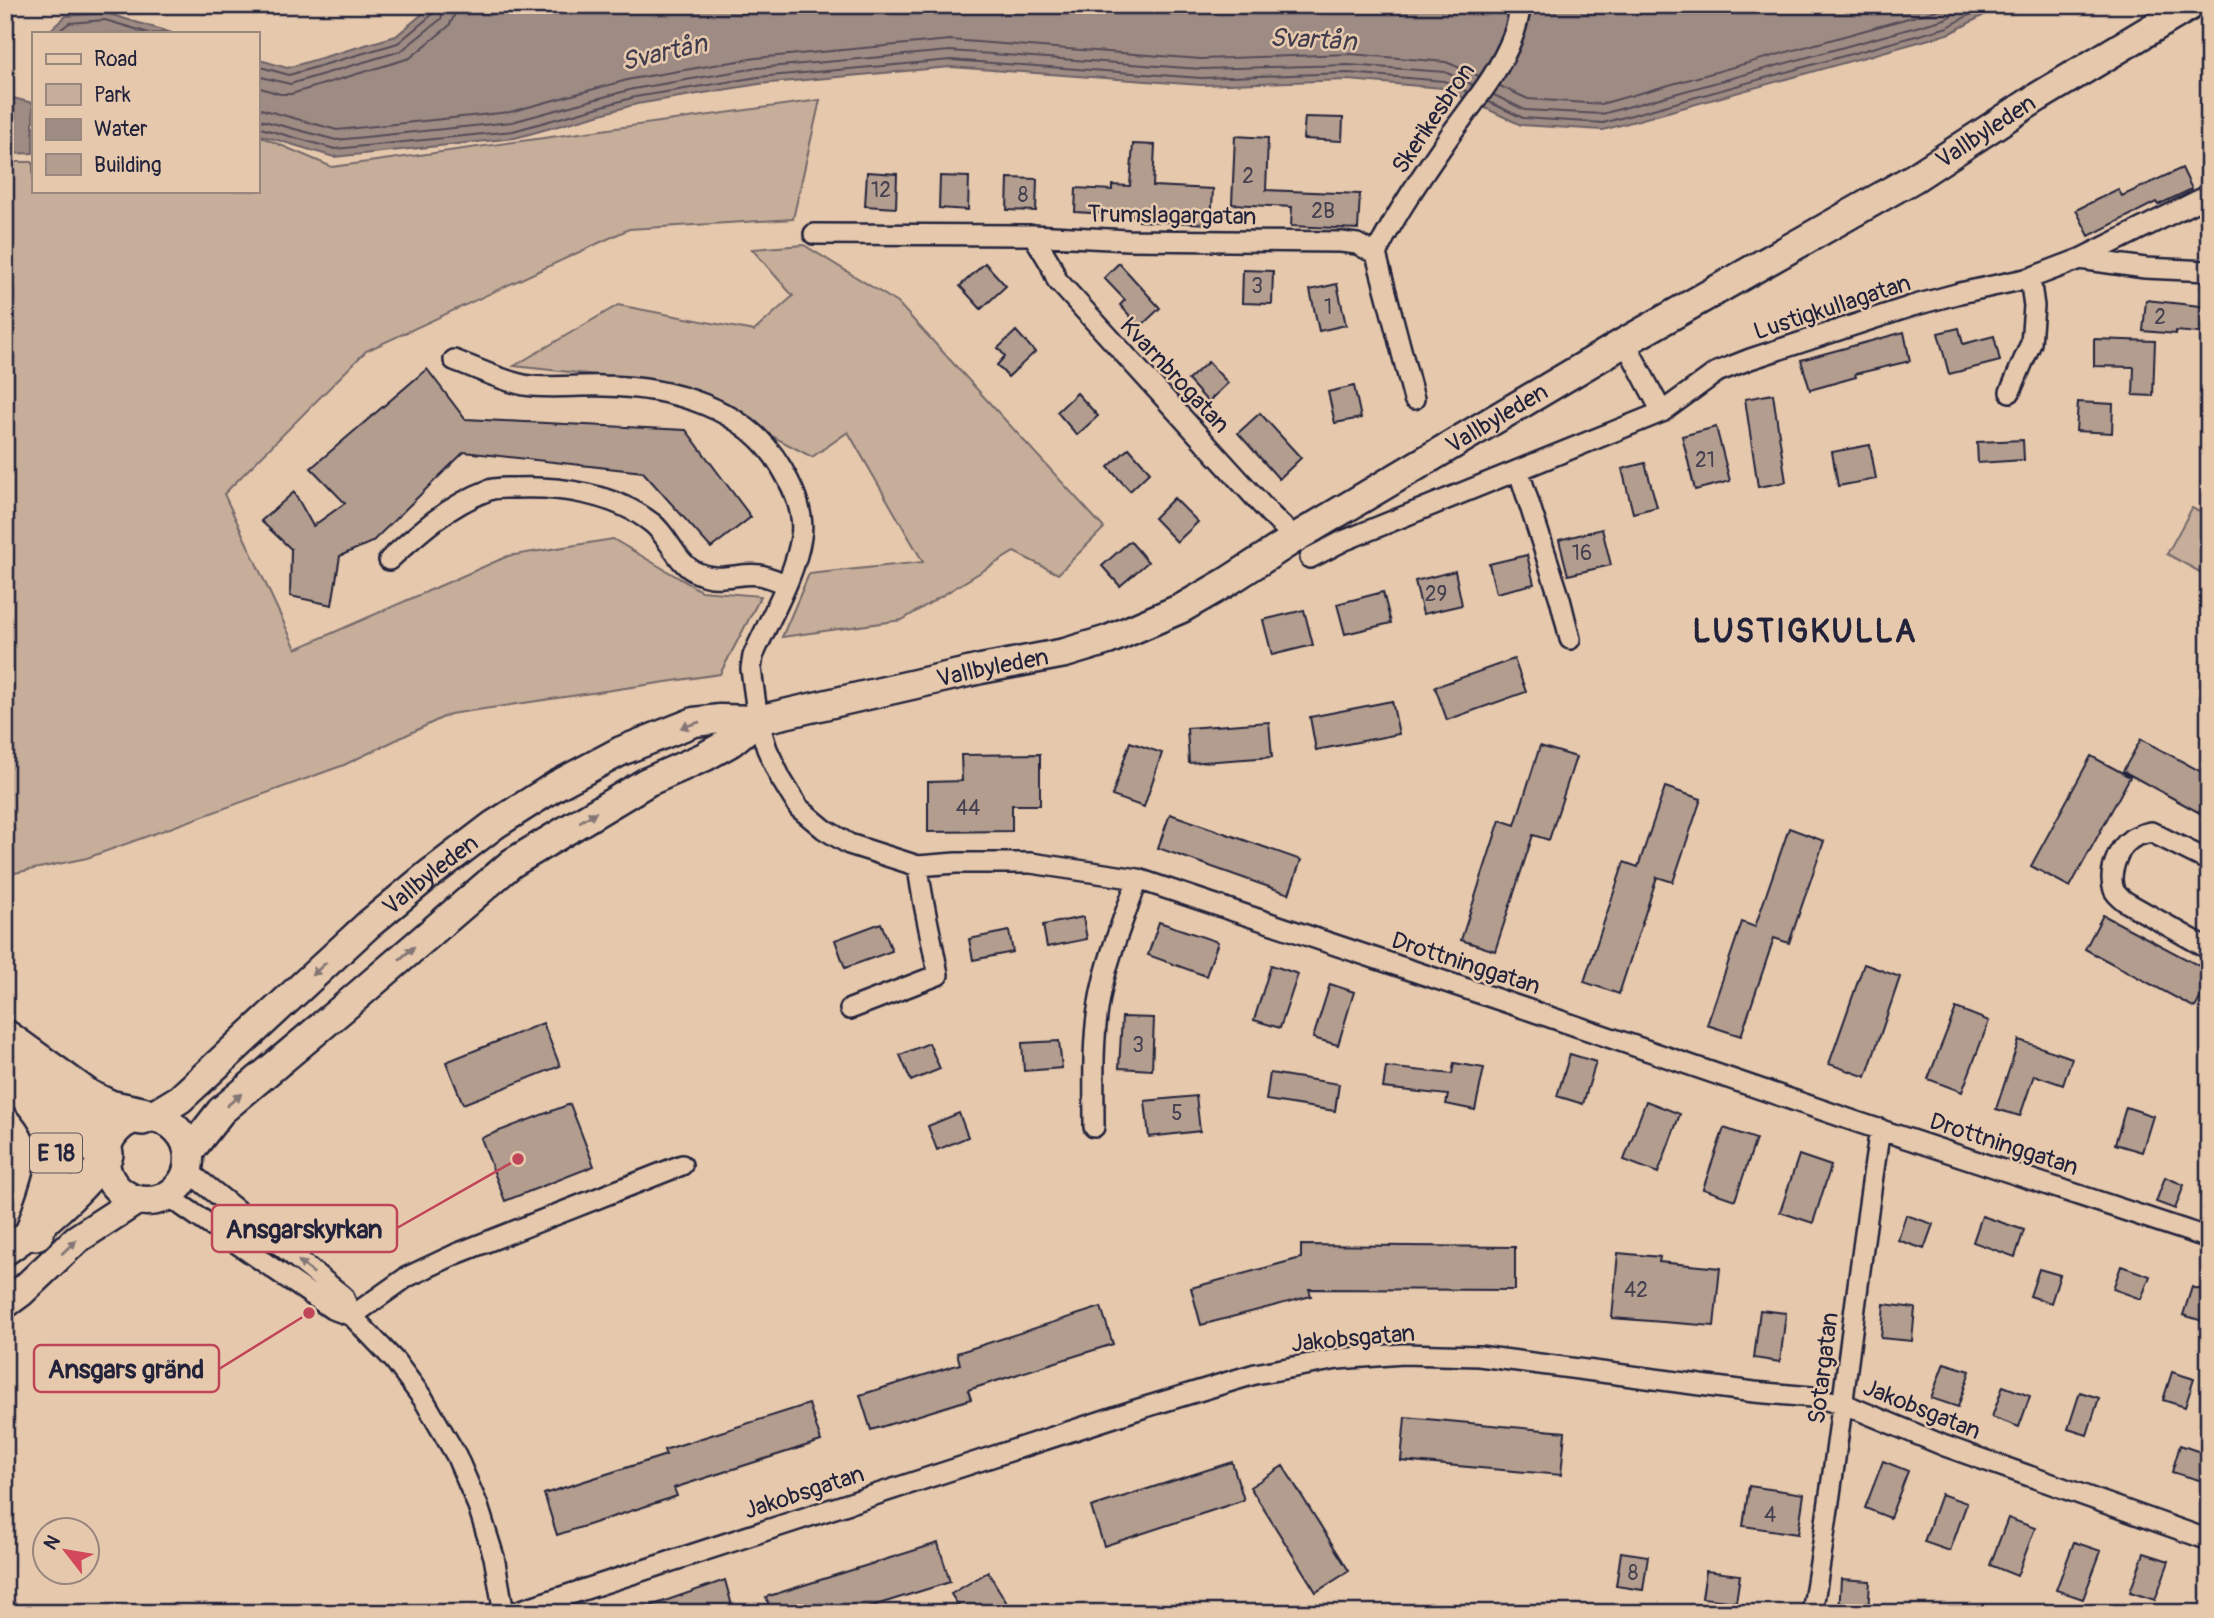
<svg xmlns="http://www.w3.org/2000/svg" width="2214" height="1618" viewBox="0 0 2214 1618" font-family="Pangolin,sans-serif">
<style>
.green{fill:#c6ae9a;stroke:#74686a;stroke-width:2}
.water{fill:#9e8b83;stroke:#6c6166;stroke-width:2}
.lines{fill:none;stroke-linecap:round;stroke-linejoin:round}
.shore{stroke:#544c58;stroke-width:2}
.building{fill:#b39d8f;stroke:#22223b;stroke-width:2}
.minor-casing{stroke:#22223b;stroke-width:24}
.secondary-casing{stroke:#22223b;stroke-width:33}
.motorway-casing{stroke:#22223b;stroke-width:42}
.minor{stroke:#e6c9ad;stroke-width:19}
.secondary{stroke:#e6c9ad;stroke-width:28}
.motorway{stroke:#e6c9ad;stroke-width:37}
.oneway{fill:#847674}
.labels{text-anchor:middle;stroke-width:5;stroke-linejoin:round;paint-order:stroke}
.number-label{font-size:21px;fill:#464150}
.shield{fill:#e6c9ad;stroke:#5d545d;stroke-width:2}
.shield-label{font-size:23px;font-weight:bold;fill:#22223b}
.street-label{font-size:24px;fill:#22223b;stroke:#e6c9ad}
.water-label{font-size:26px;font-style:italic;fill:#413c4d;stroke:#e6c9ad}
.district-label{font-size:32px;font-weight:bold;letter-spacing:2px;fill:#22223b;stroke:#e6c9ad}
.leader{fill:none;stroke:#c04558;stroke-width:2.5}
.callout-dot{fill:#c04558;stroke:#e6c9ad;stroke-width:2.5}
.callout{fill:#e6c9ad;stroke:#c04558;stroke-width:2.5}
.callout-label{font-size:26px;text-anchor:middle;font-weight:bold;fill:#22223b}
</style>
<rect width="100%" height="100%" fill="#e6c9ad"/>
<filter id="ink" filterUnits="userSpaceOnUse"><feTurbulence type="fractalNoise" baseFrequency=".0143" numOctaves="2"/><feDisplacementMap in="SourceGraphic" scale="14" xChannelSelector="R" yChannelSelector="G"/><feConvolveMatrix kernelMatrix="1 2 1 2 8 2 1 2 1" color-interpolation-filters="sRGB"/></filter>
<g filter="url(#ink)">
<path class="green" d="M820,100L793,219L629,229L366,351L224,494L296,649L508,556L613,539L701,591L761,596L720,674L450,714L344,765L87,858L5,875V162H33V191H257V135L332,167Z
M804,245L898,303L1104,528L1058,574L1014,552L902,620L782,637L809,574L923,562L848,432L812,457L671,383L514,366L618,305L754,331L793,296L752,249Z
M2192,508L2209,517V577L2167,554Z"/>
<path class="water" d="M433,5H2002L1951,33L1603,130L1521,125L1443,88L1348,80L1201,85L951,67L759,84L637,104L515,138L334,157L257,134V59L287,68L396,36Z
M106,13L172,33H47L66,16Z
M5,96L33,103V153L5,154Z"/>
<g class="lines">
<path class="shore" d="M57,33L69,23L105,20L149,33
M257,66L289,75L398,43L434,13L436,5
M257,76L290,84L401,51L441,19L445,5
M1500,86L1528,99L1601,104L1941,9L1948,5
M257,87L280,94H291L410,58L449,26L454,16L456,5
M1494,95L1525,110L1602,114L1945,19L1969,5
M1489,102L1523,118L1603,123L1948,27L1987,5
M257,108L337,130L510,112L631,79L756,58L950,40L1201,59L1350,54L1446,62L1479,76
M257,119L336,140L512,122L633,89L757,68L950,51L1201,69L1349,65L1445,72L1473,85
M257,127L335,149L513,131L635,97L758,77L951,60L1201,78L1348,73L1444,81L1468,92"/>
</g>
<path class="building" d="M1305,117L1343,118L1342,141L1303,139Z
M1235,136L1268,138L1266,190L1360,194L1358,229L1291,226L1292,207L1232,204Z
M1133,144L1155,145L1153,186L1213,189L1211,224L1139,221L1140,216L1075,212L1076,188L1112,190V185L1130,186Z
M2182,168L2192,189L2158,205L2156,202L2089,236L2076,210L2118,189L2122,196Z
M867,172L897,174L896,208L865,206Z
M940,176L969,177L968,210L939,208Z
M1008,178L1037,179L1036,211L1007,210Z
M985,263L1006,286L981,309L960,286Z
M1119,263L1160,308L1140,327L1120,305L1125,300L1104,278Z
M1243,270L1273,271L1272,304L1242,303Z
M1337,284L1346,325L1319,331L1310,290Z
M2146,300L2209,307V334L2176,331V334L2143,331Z
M1959,328L1963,344L1994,336L2000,361L1949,374L1938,333Z
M1016,331L1035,352L1008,377L997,365L1005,356L998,348Z
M1904,332L1910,361L1855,374L1856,377L1810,390L1801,360Z
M2094,339L2155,341L2153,396L2133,395L2134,367L2094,366Z
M1208,362L1228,383L1208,402L1188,380Z
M427,369L465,419L686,430L751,517L711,548L643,472L464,452L372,542L340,556L332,605L290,596L291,549L261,521L294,492L313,526L345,503L311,468Z
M1354,386L1361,418L1335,423L1328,392Z
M1077,393L1098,416L1077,435L1057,412Z
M1773,394L1786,482L1758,487L1745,399Z
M2078,402L2113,404L2112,433L2076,431Z
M1260,413L1301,458L1279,479L1238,433Z
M1716,427L1730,481L1695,490L1682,436Z
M2023,440L2024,460L1978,463L1977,442Z
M1870,445L1876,479L1838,486L1832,452Z
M1129,448L1150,472L1130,491L1108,467Z
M1645,463L1657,507L1633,513L1622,469Z
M1174,498L1198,522L1177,542L1154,518Z
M1602,529L1611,565L1568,575L1559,540Z
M1130,541L1148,562L1120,586L1102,566Z
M1527,555L1534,584L1496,593L1489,564Z
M1455,571L1462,605L1423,614L1415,581Z
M1383,592L1391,623L1345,634L1337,604Z
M1304,610L1313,645L1272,655L1263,620Z
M1514,659L1526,692L1447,720L1435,687Z
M1392,701L1399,734L1316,750L1310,717Z
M1269,722L1272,757L1189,763L1187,728Z
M2141,739L2209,776V818L2123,771Z
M1130,742L1162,753L1144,807L1112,796Z
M1540,746L1576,757L1549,840L1533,835L1495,951L1461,940L1500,820L1515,825Z
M1040,754V805H1012V831L928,832V782L962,781L961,755Z
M2091,756L2130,777L2070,887L2031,866Z
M1665,787L1701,799L1673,882L1657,877L1619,994L1584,982L1624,862L1638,867Z
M1170,814L1301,860L1289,894L1158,848Z
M1789,828L1824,841L1789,943L1774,938L1741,1036L1707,1025L1742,922L1755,927Z
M2103,915L2209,971V982L2195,1008L2085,949Z
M1083,917L1087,939L1047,947L1043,925Z
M1159,922L1218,942L1206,976L1148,955Z
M881,923L892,951L845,968L835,940Z
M1009,931L1013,952L973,960L969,939Z
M1864,964L1900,977L1866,1077L1829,1064Z
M1271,965L1298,974L1280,1028L1254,1020Z
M1330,984L1354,992L1338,1045L1313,1038Z
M1956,1008L1989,1021L1962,1092L1928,1079Z
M1122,1017L1154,1018L1152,1070L1119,1068Z
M543,1023L560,1066L463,1104L446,1062Z
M2019,1040L2072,1058L2063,1085L2034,1075L2020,1116L1996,1109Z
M1059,1041L1062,1068L1024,1071L1022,1043Z
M929,1043L940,1069L911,1081L900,1055Z
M1570,1054L1596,1062L1583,1104L1557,1096Z
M1454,1063L1484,1068L1475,1110L1446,1104L1448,1095L1383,1088L1386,1067L1452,1074Z
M1270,1073L1339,1084L1335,1111L1266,1100Z
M1196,1096L1200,1131L1149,1137L1145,1101Z
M1646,1101L1680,1114L1658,1173L1624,1160Z
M570,1104L594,1166L505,1201L481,1138Z
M2126,1107L2153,1116L2142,1152L2115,1144Z
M959,1113L968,1137L937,1150L928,1126Z
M1724,1128L1756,1139L1735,1200L1703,1189Z
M1799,1155L1831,1166L1813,1223L1780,1212Z
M2165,1177L2184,1185L2175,1209L2156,1202Z
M1906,1215L1933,1224L1924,1249L1898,1240Z
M1982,1216L2024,1230L2015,1257L1973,1242Z
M1301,1245L1515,1247V1290L1309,1289L1311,1296L1201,1325L1191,1288L1301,1258Z
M1618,1253L1660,1257L1659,1262L1720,1268L1714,1326L1612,1318Z
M2121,1266L2150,1276L2141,1299L2113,1289Z
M2039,1269L2060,1275L2051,1303L2030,1296Z
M2192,1287L2209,1292V1323L2183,1315Z
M1884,1304L1915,1308L1912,1341L1881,1338Z
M1101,1307L1113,1344L968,1390L971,1399L871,1430L860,1395L960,1364L957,1353Z
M1760,1310L1786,1313L1780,1362L1754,1358Z
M1944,1363L1970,1371L1958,1407L1931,1398Z
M2172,1372L2194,1379L2185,1407L2163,1400Z
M2003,1386L2030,1396L2019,1427L1992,1417Z
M2080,1392L2099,1398L2087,1435L2068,1429Z
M809,1404L821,1441L674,1488L677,1496L557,1535L544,1494L666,1455L664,1450Z
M1405,1417L1565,1432L1561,1475L1401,1461Z
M2180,1445L2209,1455V1473L2206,1482L2172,1472Z
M1883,1461L1908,1471L1890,1518L1865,1508Z
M1232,1462L1244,1500L1104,1546L1091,1507Z
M1283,1466L1349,1571L1316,1592L1250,1487Z
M1749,1486L1804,1494L1798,1534L1743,1526Z
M1941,1494L1967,1503L1950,1551L1924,1542Z
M2008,1518L2035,1528L2017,1576L1990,1565Z
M2074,1542L2101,1551L2083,1599L2056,1590Z
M938,1543L950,1582L850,1613H771L766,1597Z
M1621,1552L1648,1556L1643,1590L1616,1586Z
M2144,1553L2169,1561L2155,1600L2130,1592Z
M1706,1571L1740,1575L1736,1602L1702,1598Z
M988,1572L1013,1613H963L951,1594Z
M1841,1579L1870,1581L1868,1613H1839Z
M725,1580L734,1613H639V1610Z"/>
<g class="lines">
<defs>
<path id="minor" d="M814,234L1033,235L1128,240L1341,242L1357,244L1376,254L1414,399
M1033,235L1050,263L1057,280L1270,514L1295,538
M1376,254C1397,211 1426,170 1453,131C1475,101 1500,71 1513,36C1517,26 1519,15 1521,5
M2080,259L2145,268L2209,271
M1625,342L1662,412
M454,360C476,368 500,380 524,385C545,389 582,385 604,386C670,387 746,407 781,467C793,487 805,514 801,537C795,577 769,619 753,656L751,669L758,720L767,749L781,779L799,808L824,829L849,844L918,866L956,863H1031L1138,879L1491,997L1860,1123L2209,1238
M2010,392L2031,343L2034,306L2030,278
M1519,472L1560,599L1570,639
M1310,558L1343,541L1662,412L1717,372L1750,359L1912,306L1960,293L2030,278L2080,259L2209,195
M389,560C419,532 449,505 489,490C497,487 506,488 515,488C560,486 615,494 652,523C669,536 677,565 698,573C720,583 738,572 760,575C769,577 778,581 786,584
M2209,861L2151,832C2143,834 2136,835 2130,840C2117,849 2108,875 2114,890C2116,895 2122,899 2126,902L2209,949
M850,1009L938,975C932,938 922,903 918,866
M1094,1127C1094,1086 1092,1043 1099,1003C1105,964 1124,917 1138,879
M188,1171L343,1296L352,1316L395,1361L424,1400L456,1455L478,1506L494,1557L504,1613
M168,1196L332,1309L352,1316
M352,1316L407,1277L456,1254L682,1165
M512,1613L1142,1408L1255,1374L1338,1359L1403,1354L1479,1356L1754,1392L1812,1397L1844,1404L1945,1446L2209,1540
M1812,1613C1839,1452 1855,1290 1880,1129"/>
<g id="secondary">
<path id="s1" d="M152,1116L180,1099L369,924L427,876L494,825L557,785L621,751L694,722L720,719L758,720L981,669L1065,653L1108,640L1182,608L1227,582L1295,538L1625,342L1914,178L2038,97L2191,5"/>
<circle cx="147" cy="1159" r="42"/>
<path d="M189,1152L221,1111L348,1004L512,863L647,782L704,757L731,742L758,720"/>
<path d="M5,1251C42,1226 76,1196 104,1161"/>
<path d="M5,1304L20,1293L77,1239L137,1200"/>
</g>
<path id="motorway" d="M5,1039L88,1099L109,1109L142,1116
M19,1084C33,1100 50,1117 55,1139C61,1166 43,1206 35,1231
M38,1097L71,1119L104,1154"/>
</defs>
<use href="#minor" class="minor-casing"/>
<use href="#secondary" class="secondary-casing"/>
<use href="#motorway" class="motorway-casing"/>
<use href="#minor" class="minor"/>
<use href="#secondary" class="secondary"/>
<use href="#motorway" class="motorway"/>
</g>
<defs><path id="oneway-solid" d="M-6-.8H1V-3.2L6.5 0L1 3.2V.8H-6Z" transform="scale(1.75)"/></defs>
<g class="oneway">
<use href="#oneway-solid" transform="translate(690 725) rotate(163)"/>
<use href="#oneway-solid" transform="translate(588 817) rotate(-31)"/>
<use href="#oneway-solid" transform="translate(407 953) rotate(-41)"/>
<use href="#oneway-solid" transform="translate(319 969) rotate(138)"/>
<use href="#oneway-solid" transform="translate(234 1100) rotate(-40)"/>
<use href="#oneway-solid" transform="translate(69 1247) rotate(-43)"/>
<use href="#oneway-solid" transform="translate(306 1267) rotate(-141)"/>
</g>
</g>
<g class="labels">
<g class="number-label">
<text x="1248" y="183">2</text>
<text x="881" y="197">12</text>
<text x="1023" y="202">8</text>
<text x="1323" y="218">2B</text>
<text x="1257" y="293">3</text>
<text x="1328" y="314">1</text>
<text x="2160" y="324">2</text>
<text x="1705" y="467">21</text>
<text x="1582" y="560">16</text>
<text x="1436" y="601">29</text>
<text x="968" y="815">44</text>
<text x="1138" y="1052">3</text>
<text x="1177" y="1120">5</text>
<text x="1636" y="1297">42</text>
<text x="1770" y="1522">4</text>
<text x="1633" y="1580">8</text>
</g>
<rect class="shield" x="30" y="1133.5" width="52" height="39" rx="5"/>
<g class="shield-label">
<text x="56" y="1161">E 18</text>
</g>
<g class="street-label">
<text transform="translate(1433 118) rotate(-56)" y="8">Skerikesbron</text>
<text dy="8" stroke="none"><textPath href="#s1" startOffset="2114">Vallbyleden</textPath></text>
<text transform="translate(1172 215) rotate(1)" y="8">Trumslagargatan</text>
<text transform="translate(1832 307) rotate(-18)" y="8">Lustigkullagatan</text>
<text transform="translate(1175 375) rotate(47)" y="8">Kvarnbrogatan</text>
<text dy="8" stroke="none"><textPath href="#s1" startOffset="1547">Vallbyleden</textPath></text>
<text dy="8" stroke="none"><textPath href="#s1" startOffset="980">Vallbyleden</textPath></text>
<text dy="8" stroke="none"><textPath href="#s1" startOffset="369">Vallbyleden</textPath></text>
<text transform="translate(1466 963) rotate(18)" y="8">Drottninggatan</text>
<text transform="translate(2004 1144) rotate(18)" y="8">Drottninggatan</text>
<text transform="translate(1353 1338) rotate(-5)" y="8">Jakobsgatan</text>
<text transform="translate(1823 1368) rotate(-83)" y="8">Sotargatan</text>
<text transform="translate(1922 1409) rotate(22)" y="8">Jakobsgatan</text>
<text transform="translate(804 1492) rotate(-18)" y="8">Jakobsgatan</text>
</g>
<g class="water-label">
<text transform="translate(1313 39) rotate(3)" y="9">Svartån</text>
<text transform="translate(664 52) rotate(-13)" y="9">Svartån</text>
</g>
<g class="district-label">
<text x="1805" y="642">LUSTIGKULLA</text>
</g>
</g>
<path class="leader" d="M518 1159L397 1228M309 1313L219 1369"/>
<g class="callout-dot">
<circle cx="518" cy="1159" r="7"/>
<circle cx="309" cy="1313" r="7"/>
</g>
<g class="callout">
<rect x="212" y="1205" width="185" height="47" rx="7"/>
<rect x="34" y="1345" width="185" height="47" rx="7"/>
</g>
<g class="callout-label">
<text x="304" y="1238">Ansgarskyrkan</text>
<text x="126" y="1378">Ansgars gränd</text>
</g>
<rect width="2214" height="1618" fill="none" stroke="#e6c9ad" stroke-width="28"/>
<rect x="14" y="14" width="2186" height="1590" fill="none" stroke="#22223b" stroke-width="2.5" filter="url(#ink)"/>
<rect x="32" y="32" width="228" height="161" fill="#e6c9ad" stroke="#98867f" stroke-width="2"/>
<rect x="46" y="54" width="35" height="10" fill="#e6c9ad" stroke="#98867f" stroke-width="2"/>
<text x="94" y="66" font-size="21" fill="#22223b">Road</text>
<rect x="46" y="84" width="35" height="21" fill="#c6ae9a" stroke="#98867f" stroke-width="2"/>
<text x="94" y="102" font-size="21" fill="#22223b">Park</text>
<rect x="46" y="119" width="35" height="21" fill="#9e8b83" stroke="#98867f" stroke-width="2"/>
<text x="94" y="136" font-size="21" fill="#22223b">Water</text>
<rect x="46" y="154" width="35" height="21" fill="#b39d8f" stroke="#98867f" stroke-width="2"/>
<text x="94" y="172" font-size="21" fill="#22223b">Building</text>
<g transform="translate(66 1551) rotate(301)"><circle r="33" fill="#e6c9ad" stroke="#98867f" stroke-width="2"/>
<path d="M0-5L12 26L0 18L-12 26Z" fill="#d1495b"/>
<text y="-10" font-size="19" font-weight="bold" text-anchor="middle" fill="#22223b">N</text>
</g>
</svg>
